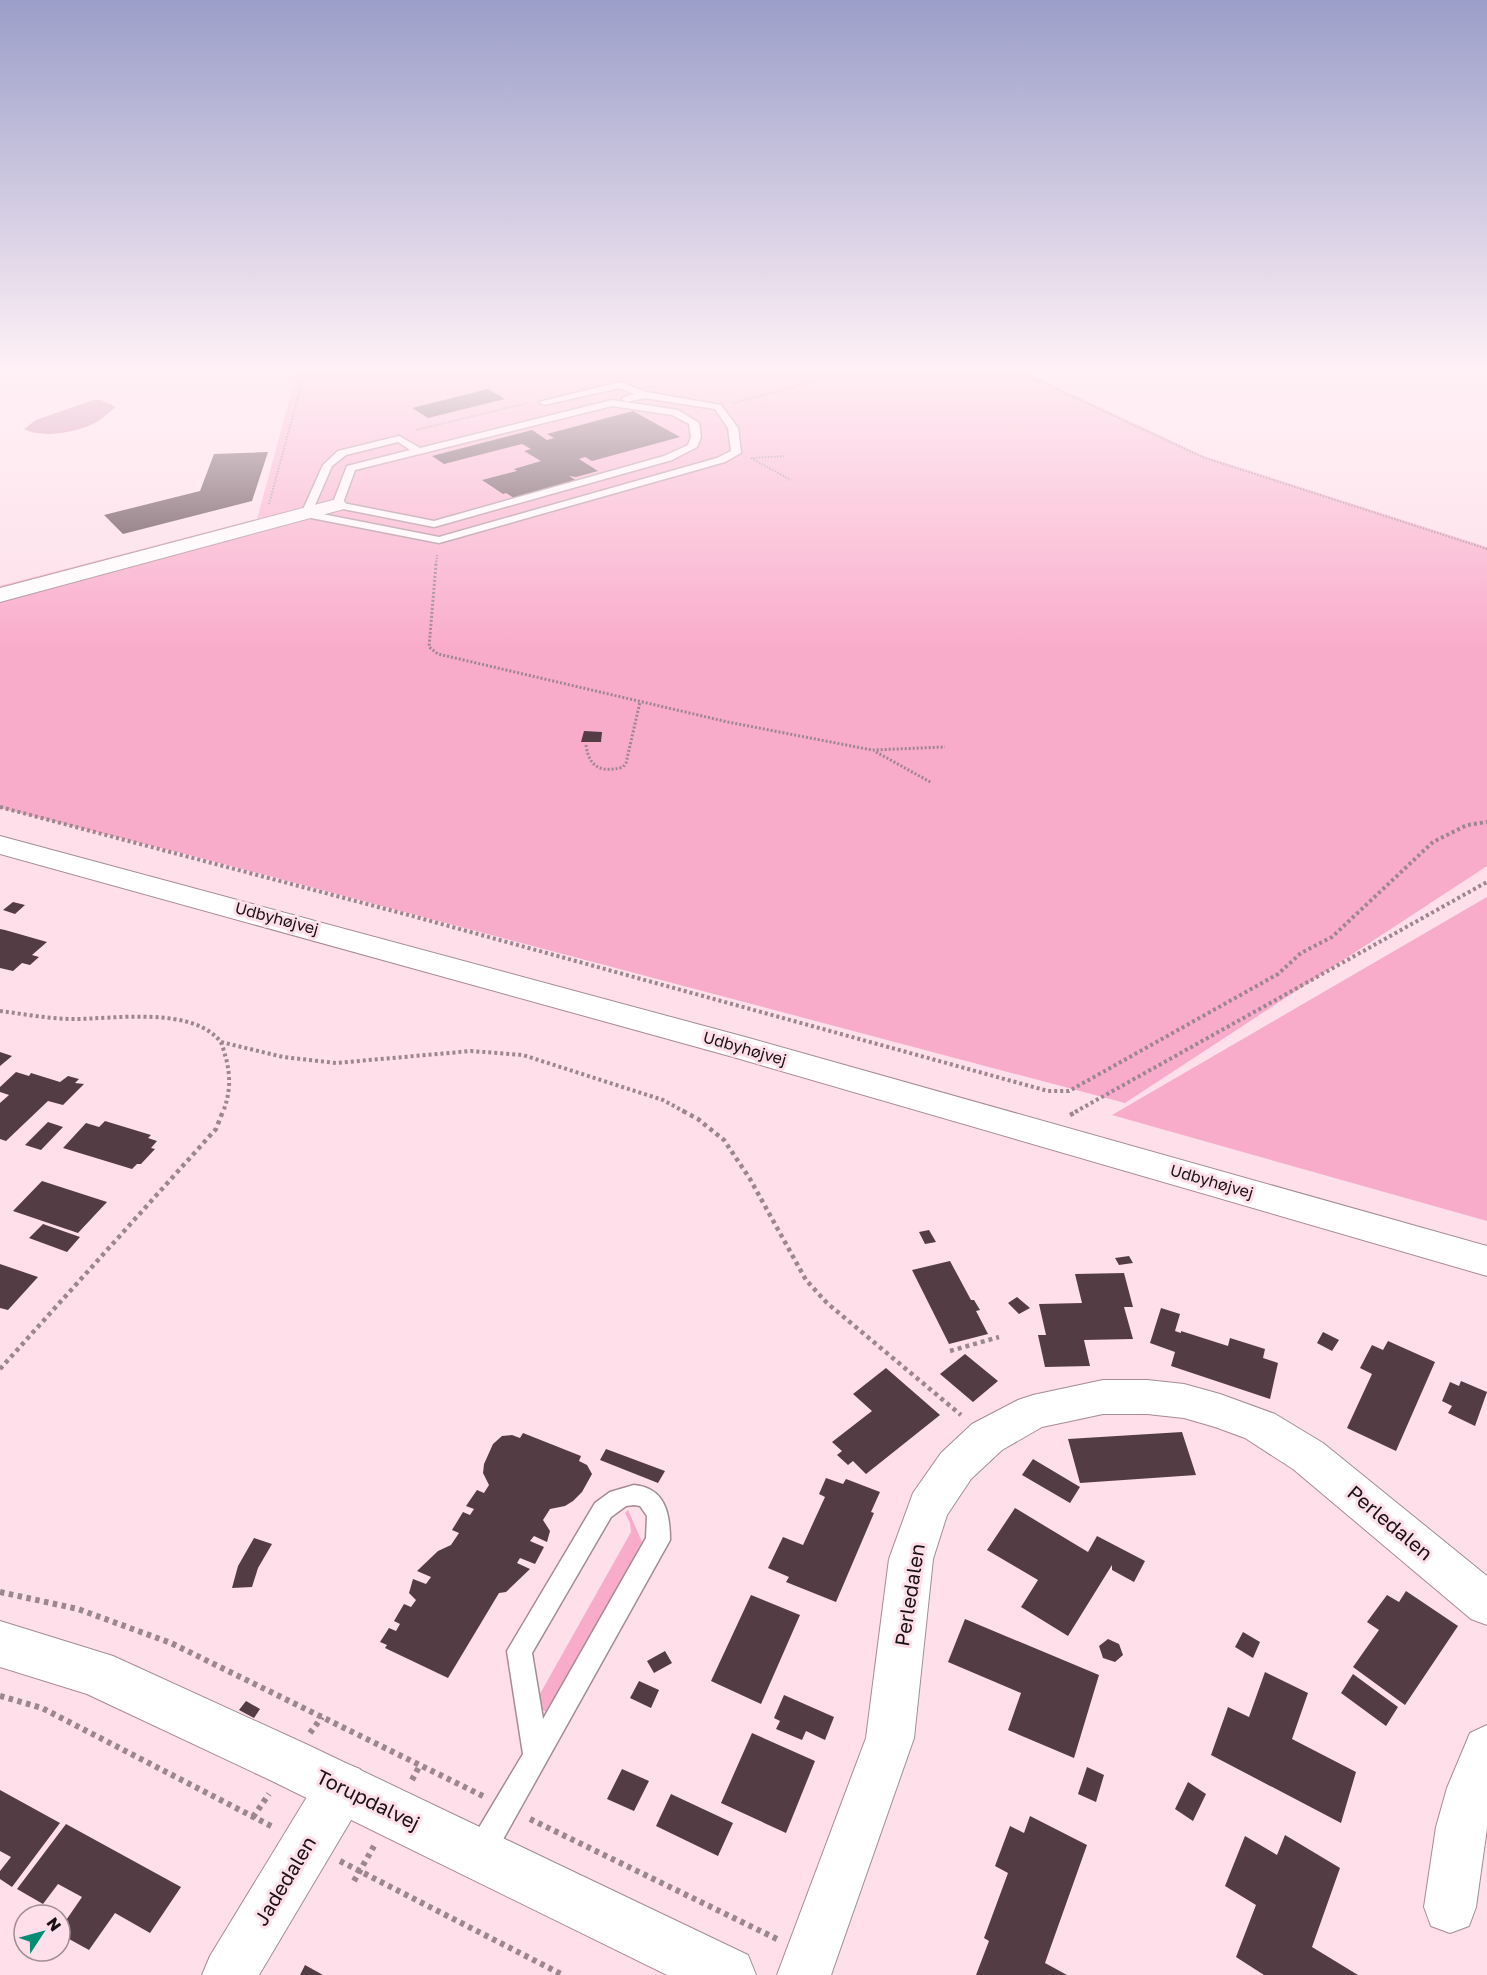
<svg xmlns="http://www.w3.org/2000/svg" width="1487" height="1975" viewBox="0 0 1487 1975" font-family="'Golos Text',sans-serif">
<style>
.green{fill:#f9acca}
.water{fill:#c87d9b}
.building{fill:#543c45}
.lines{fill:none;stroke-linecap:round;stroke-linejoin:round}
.lane-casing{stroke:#a68b95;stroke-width:3}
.street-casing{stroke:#a68b95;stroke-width:2}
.secondary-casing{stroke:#a68b95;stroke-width:2}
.path-far4{stroke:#9c878e;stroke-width:2;stroke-dasharray:1.5 1.5;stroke-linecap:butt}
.path-far3{stroke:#9c878e;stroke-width:3;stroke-dasharray:2 2;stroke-linecap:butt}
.path-far2{stroke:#9c878e;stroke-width:4;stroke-dasharray:3 3;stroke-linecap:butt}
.path-far1{stroke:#9c878e;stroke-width:4.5;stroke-dasharray:4 4;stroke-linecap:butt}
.path{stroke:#9c878e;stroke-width:6;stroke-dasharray:4.5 4.5;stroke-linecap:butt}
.lane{fill:#fff;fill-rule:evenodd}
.street{fill:#fff;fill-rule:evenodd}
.secondary{fill:#fff;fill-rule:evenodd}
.labels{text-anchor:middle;stroke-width:6;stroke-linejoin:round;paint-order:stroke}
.street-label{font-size:16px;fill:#1a1114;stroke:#fedfea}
.near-street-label{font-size:20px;fill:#1a1114;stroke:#fedfea}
</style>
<rect width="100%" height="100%" fill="#fedfea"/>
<path class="green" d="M297,371H1023L1204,456L1487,547V866L1125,1103L197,857L0,808V586L257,519Z
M1487,897V1221L1112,1115Z
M628,1510L642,1542L561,1697L547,1712L539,1709L536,1701L631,1532L630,1523L625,1513Z"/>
<path class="water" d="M93,400H101L116,407C108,412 102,420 93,424C75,432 42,439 24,429L36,420Z"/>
<path class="building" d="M488,389L505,399L428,418L412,408Z
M633,411L680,437L592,461L585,457L579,459L598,471L576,477L569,476L577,481L514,498L506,493L503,494L482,480L517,471L514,469L541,461L524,451L531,449L522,444L444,464L432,456L532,430L547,440L554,438L547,434Z
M268,452L252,501L123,534L104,515L200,491L214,454Z
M584,731L602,732L601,742H581Z
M13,902L25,905L15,914L3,910Z
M0,929L5,930L47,942L32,955L39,957L30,965L22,963L13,971L0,968Z
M0,1052L12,1056L0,1066Z
M16,1072L29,1076L31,1073L60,1082L68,1076L79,1079L75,1083L84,1084L63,1105L48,1101L6,1141L0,1139V1103L9,1095L0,1092V1087Z
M105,1121L151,1135L148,1138L157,1141L151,1148L155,1149L141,1164H137L132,1169L63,1148L86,1123L99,1127Z
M48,1122L63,1127L41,1150L25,1145Z
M42,1181L107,1202L78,1233L13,1211Z
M43,1224L80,1237L67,1252L29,1238Z
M929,1230L936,1242L925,1244L919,1232Z
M1129,1256L1133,1263L1119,1265L1115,1258Z
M950,1261L971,1300H974L980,1310L976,1311L988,1334L949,1344L912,1270Z
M0,1264L38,1277L8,1310L0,1308Z
M1124,1273L1133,1307H1124L1133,1339L1084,1340L1090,1366L1045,1367L1038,1335H1046L1039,1304L1082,1303L1075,1274Z
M1017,1297L1030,1308L1019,1314L1008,1303Z
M1161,1308L1180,1314L1175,1331L1181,1333V1331L1228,1346L1230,1338L1265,1349L1263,1358L1278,1363L1270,1399L1171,1366L1175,1352L1150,1343Z
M1323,1332L1339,1340L1332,1351L1317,1343Z
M1388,1341L1435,1362L1396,1451L1347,1428L1372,1374L1360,1368L1372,1345L1383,1350Z
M965,1354L998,1381L973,1402L940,1374Z
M886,1368L940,1415L866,1474L853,1461L848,1465L837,1455L842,1451L832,1442L872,1411L853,1394Z
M1461,1381L1487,1392L1475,1426L1448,1413L1452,1406L1442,1401L1450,1382L1459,1386Z
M1182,1432L1196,1475L1080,1483L1068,1439Z
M523,1433L581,1456L579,1461L587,1465L592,1474L582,1492L573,1501L565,1506L550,1509L543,1520L550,1531L547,1542L534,1536L530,1541L544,1547L535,1564L520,1558L517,1563L530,1569L506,1592L499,1593L448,1678L385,1648L387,1645L380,1642L389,1628L396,1631L400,1624L394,1621L404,1604L411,1607L416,1600L409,1593L413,1579L426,1584L431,1577L417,1571L438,1551L451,1545L459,1533L452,1530L463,1512L470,1515L474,1509L466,1506L477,1490L484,1493L489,1485L483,1473L484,1464L493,1444L502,1436L512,1435L520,1438Z
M606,1449L665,1471L658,1483L600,1460Z
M1033,1459L1080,1487L1070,1503L1022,1475Z
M826,1478L843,1484L846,1479L880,1492L871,1512L874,1513L836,1602L786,1582L789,1577L768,1568L783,1537L803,1545L825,1497L819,1494Z
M1015,1508L1088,1552L1097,1536L1145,1561L1134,1582L1112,1570V1565L1068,1636L1021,1607L1038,1580L987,1550Z
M254,1538L272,1544L258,1568L252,1587L232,1588L238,1566Z
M1406,1591L1458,1626L1405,1705L1353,1667L1379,1630L1367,1622L1387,1595L1399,1602Z
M751,1595L800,1615L761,1704L711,1681Z
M965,1619L1099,1675L1074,1758L1008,1730L1021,1693L948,1662Z
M1243,1632L1260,1642L1253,1658L1235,1647Z
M1108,1639L1119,1644L1123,1655L1115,1662L1103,1658L1099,1646Z
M665,1651L672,1663L654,1673L647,1661Z
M1265,1672L1308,1693L1292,1739L1356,1772L1341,1823L1211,1755L1228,1707L1249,1717Z
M1353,1674L1398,1707L1386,1726L1341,1693Z
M639,1681L659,1690L651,1708L630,1698Z
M784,1695L834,1717L825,1740L806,1731L802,1740L776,1729L780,1721L774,1718Z
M246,1701L260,1709L254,1718L239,1710Z
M752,1733L815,1761L786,1833L721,1803Z
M1087,1767L1104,1775L1096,1802L1078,1794Z
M622,1769L649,1781L634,1811L607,1799Z
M1188,1782L1206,1794L1193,1821L1175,1809Z
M0,1790L60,1823L12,1887L0,1879V1871L11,1857L0,1851Z
M671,1794L733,1823L718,1856L656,1826Z
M1030,1816L1087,1845L1045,1963L1067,1975H976L989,1941L984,1938L1008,1873L995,1866L1010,1826L1024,1833Z
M66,1824L181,1887L150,1933L115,1913L89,1950L60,1934V1929L82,1897L58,1884L43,1904L17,1889Z
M1285,1835L1340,1868L1312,1947L1358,1975H1264L1236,1957L1256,1905L1225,1886L1245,1836L1277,1855Z
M305,1965L323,1975H300Z"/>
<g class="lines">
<defs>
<path id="lane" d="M620,382L646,392L721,405L738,428L741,453L725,462L439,543L306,517L301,514L323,465L338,451L399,436L420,448L612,400L678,410L699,423L701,437L697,447L672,460L434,527L333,507L332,505L347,466L410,450L398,442L346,455L332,466L312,512L439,537L717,458L731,451L728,428L715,409L645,398L627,402L622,399L624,397L635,394L619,388L544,405L539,402ZM612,406L672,415L689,424L691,437L688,445L664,456L434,521L343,503L355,470Z
M634,1485C665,1488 670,1513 670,1540L491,1861L481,1864L471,1861L468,1851L471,1841L523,1754L507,1651L595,1503L610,1492ZM634,1505L640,1506L647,1516L646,1538L543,1719L532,1653L611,1517L626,1506Z"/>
<path id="street" d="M337,499L344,501L347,505L344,509L0,602V588Z
M1103,1380H1147L1184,1384L1220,1394L1275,1414L1323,1443L1487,1576V1625L1471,1619L1293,1469L1245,1438L1215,1427L1184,1418L1147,1414H1103L1042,1427L1002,1450L971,1479L947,1515L933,1559L914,1738L831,1975H777L866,1738L889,1559L913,1493L941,1453L972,1424L1018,1400L1033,1395Z
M1487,1725V1828L1476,1907L1469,1926L1450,1933L1431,1926L1424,1907L1436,1827L1447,1788L1470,1733Z
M342,1762L360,1769L367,1787L360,1805L259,1975H202L210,1956L324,1769Z"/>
<path id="secondary" d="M0,836L745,1037L1487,1246V1276L733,1057L0,854Z
M0,1621L113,1656L308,1745L748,1955L756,1975H667L272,1781L87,1694L0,1667Z"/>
</defs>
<use href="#lane" class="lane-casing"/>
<use href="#street" class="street-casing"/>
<use href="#secondary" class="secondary-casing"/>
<path class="path-far4" d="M1018,371L1202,457L1487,549
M734,403L851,371
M416,430L528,403
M751,458L791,480
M753,458L785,456
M269,504L305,371
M436,565L437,555"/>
<path class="path-far3" d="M436,564L429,647L438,654L728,722L872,750L945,747
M586,745C589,768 602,773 623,767L626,763L640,702
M876,752L932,783"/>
<path class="path-far2" d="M0,807L416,917L1048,1091H1069L1278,974L1301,953L1332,937L1433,842L1467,825L1487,822
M0,1011C24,1014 49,1019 74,1019C114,1019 191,1006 220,1041C223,1045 224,1053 226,1058C231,1078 230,1094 223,1112
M221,1042L283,1057L336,1063L471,1051L523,1055L663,1100L685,1112
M1075,1112L1487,882"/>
<path class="path-far1" d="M683,1111L698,1119L724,1140L750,1179L806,1280L827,1303L961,1415
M1070,1115L1078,1111
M950,1351L999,1337
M0,1369L216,1129L223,1111"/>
<path class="path" d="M0,1592L78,1609L171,1643L483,1796
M0,1696L42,1708L275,1828
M310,1733L322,1717
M412,1780L420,1765
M253,1817L269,1794
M530,1819L777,1939
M340,1861L563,1975
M354,1881L374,1846"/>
<use href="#lane" class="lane"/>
<use href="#street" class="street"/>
<use href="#secondary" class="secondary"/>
</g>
<linearGradient id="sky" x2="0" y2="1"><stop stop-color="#9b9ec9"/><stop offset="0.57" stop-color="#fff1f6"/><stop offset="1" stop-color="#fff1f6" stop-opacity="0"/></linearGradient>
<rect width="1487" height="648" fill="url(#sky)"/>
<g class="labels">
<g class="street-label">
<text transform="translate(277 918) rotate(15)" y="6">Udbyhøjvej</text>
<text transform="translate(745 1048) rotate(16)" y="6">Udbyhøjvej</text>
<text transform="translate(1212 1181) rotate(16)" y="6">Udbyhøjvej</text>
</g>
<g class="near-street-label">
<text transform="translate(1390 1523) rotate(40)" y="7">Perledalen</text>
<text transform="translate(910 1595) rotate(-81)" y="7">Perledalen</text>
<text transform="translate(368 1800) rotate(26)" y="7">Torupdalvej</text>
<text transform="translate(285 1881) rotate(-59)" y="7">Jadedalen</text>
</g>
</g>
<g transform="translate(42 1933) rotate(54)"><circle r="28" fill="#fedfea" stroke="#a38d94" stroke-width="1.5"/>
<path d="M0-4.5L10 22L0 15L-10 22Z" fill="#058d74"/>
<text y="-9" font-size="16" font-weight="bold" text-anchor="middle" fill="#1a1114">N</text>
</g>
</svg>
